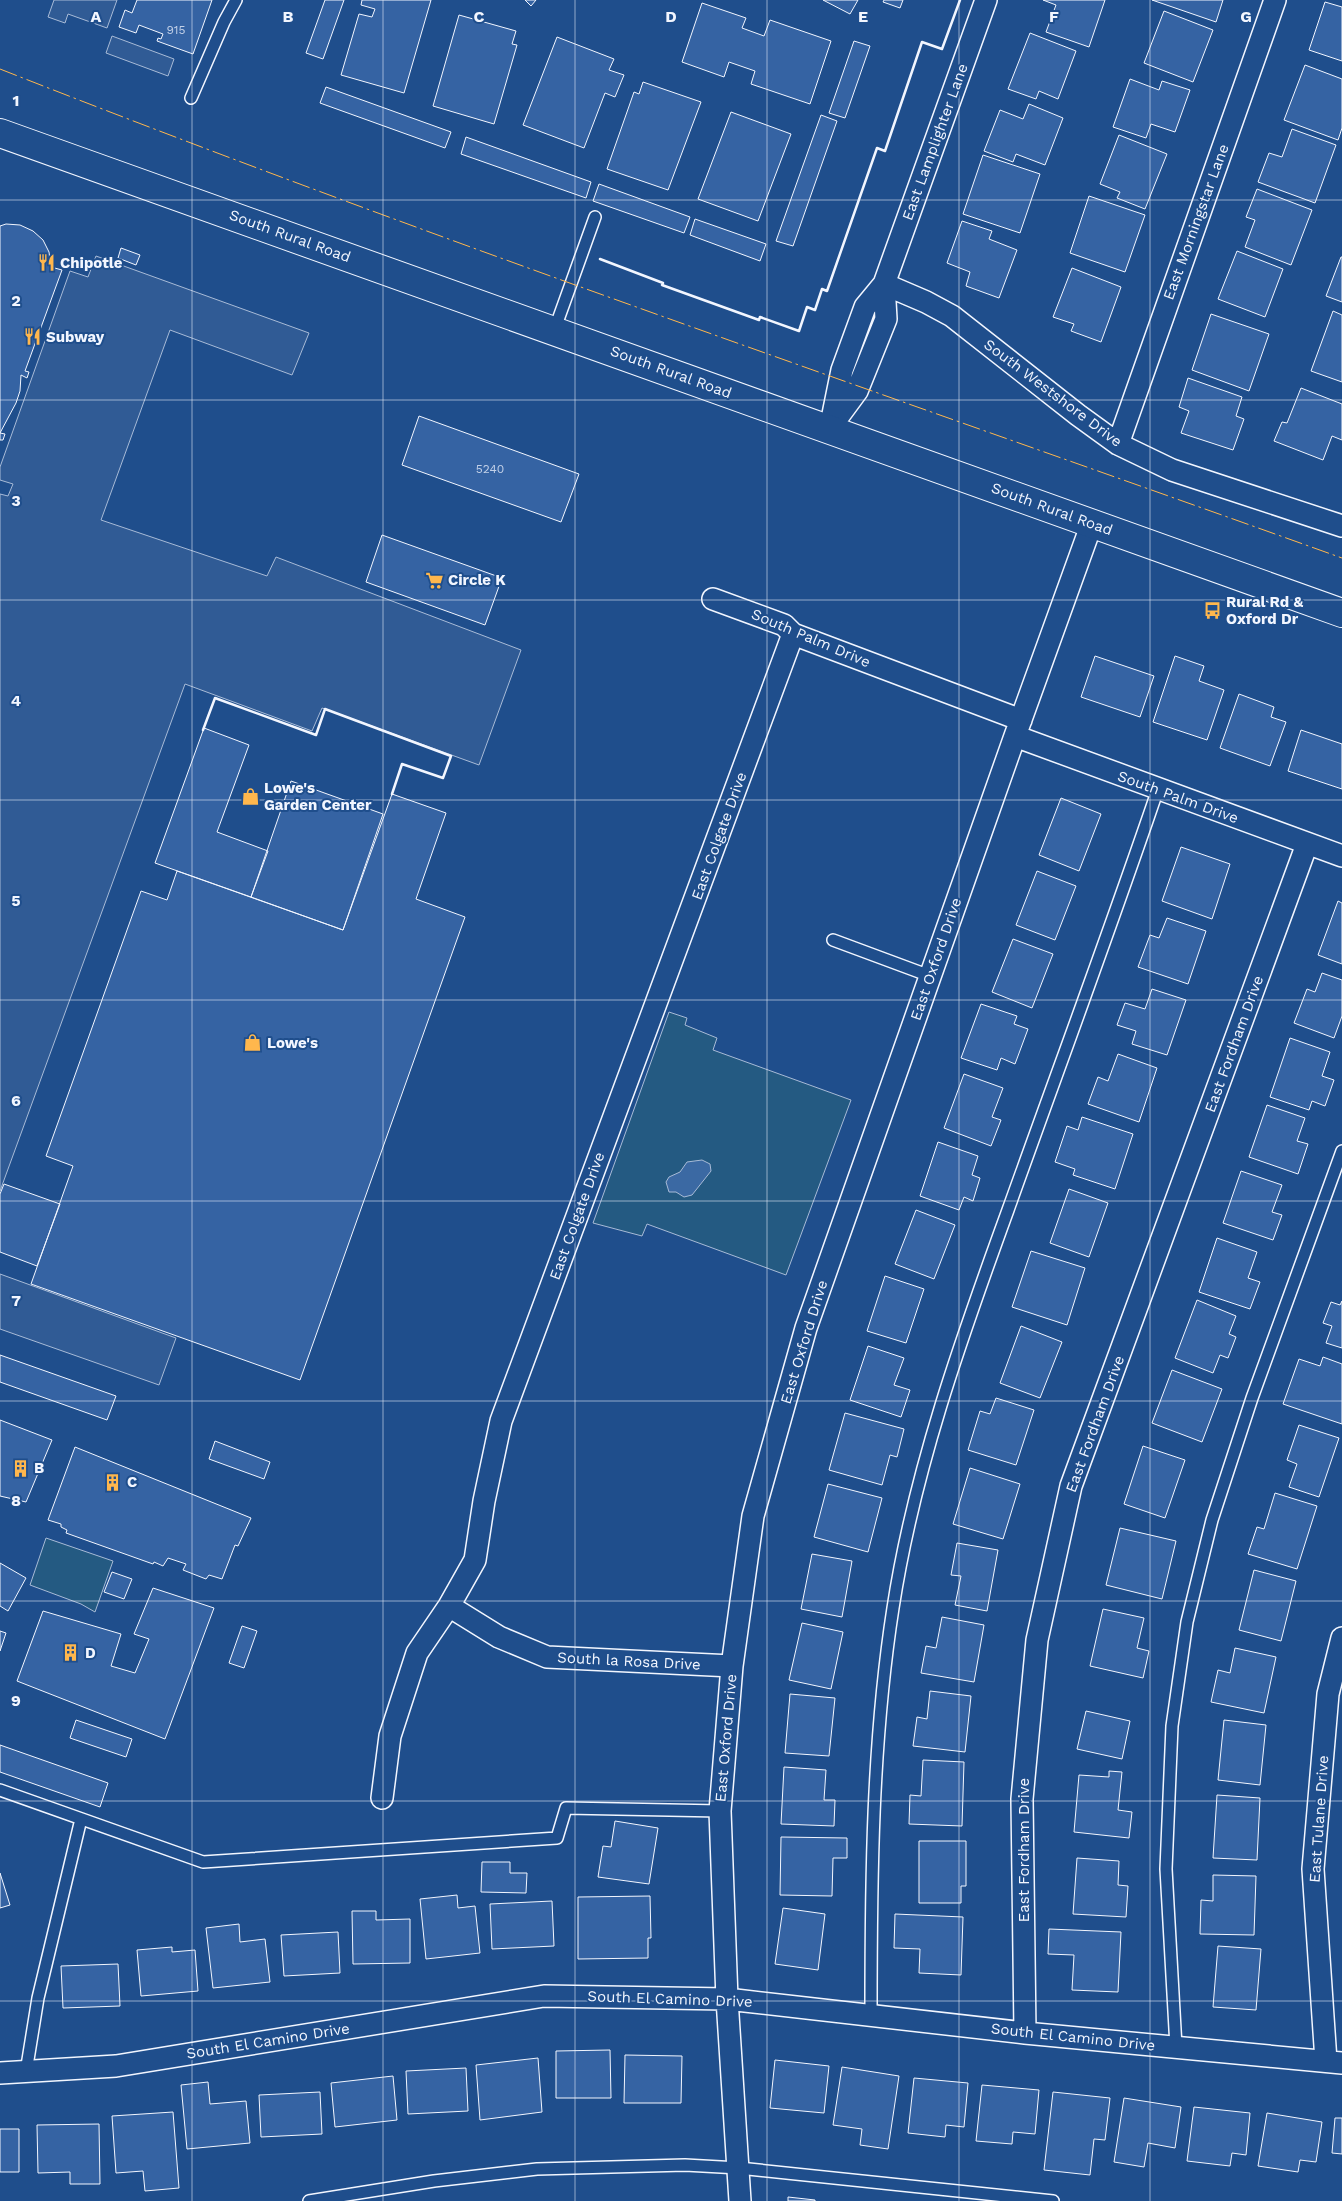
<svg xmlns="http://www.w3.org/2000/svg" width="1342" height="2201" viewBox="0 0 1342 2201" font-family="'Work Sans',sans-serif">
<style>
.green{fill:#245a82;stroke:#a8bbd7}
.parking{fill:#305b95;stroke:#a8bbd7}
.water{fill:#3b69a3;stroke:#a8bbd7}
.building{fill:#3563a3;stroke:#f2f6ff}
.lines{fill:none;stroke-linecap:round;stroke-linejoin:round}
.lane-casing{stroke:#f2f6ff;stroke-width:14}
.street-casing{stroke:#f2f6ff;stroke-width:24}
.secondary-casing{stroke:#f2f6ff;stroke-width:30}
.lane{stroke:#1f4e8c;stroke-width:11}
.street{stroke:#1f4e8c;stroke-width:21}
.secondary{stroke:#1f4e8c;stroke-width:28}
.wall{stroke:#f2f6ff;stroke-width:2.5}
.power{stroke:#ffb74d;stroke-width:1;stroke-dasharray:18 4 2.5 4;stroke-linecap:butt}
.grid{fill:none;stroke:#f2f6ff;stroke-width:1;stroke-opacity:0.55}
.labels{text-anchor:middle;stroke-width:4;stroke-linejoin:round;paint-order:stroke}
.number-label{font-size:12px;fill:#c3d1e8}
.street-label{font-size:15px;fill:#f2f6ff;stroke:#1f4e8c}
.poi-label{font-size:15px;font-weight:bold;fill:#f2f6ff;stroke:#1f4e8c;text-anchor:start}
.grid-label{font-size:16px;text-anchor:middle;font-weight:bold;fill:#f2f6ff;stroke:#1f4e8c;stroke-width:4;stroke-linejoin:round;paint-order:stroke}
</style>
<rect width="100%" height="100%" fill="#1f4e8c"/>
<path class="green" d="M669,1012L687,1018L685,1025L717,1038L713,1050L851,1100L786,1275L647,1224L642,1236L593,1223Z
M46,1538L113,1561L95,1612L81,1604L30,1585Z"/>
<path class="parking" d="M54,0H117L107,28L68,14L65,23L48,17Z
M112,36L174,59L168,76L106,53Z
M96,256L309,333L292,375L170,330L101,520L267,576L276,557L521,650L479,765L322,708L312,731L185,684L0,1191V494L8,496L13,484L0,480V467L70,271L88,277Z
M0,1274L176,1338L159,1385L0,1329Z"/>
<path class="water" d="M702,1160L710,1164L711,1171L692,1195L684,1197L676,1192H669L666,1182L669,1177L680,1172L687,1162Z"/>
<path class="building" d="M137,0H212L193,54L157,41L158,38L161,39L163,34L139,25L136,33L119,27L125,10L132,13Z
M325,0H344L323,59L306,53Z
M362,0H431L404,93L341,75L359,14L372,17L375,9L361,5Z
M525,0H536L531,6Z
M823,0H858L850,14Z
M884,0H903L900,8L883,2Z
M1043,0H1105L1089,47L1046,32L1056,5Z
M1152,0H1223L1216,22Z
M1325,2L1342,7V61L1309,50Z
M702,3L746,18L742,28L764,36L770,20L831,41L810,104L751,84L755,71L729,62L724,77L682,62Z
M1164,11L1213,30L1193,82L1144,63Z
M459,15L516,31L512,44L517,45L494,124L433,106Z
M1030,33L1076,51L1058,99L1039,91L1036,99L1008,89Z
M557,37L614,59L609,70L624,75L615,97L605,93L584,148L523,125Z
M854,41L870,46L845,118L829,113Z
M1305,65L1342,79V128L1338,140L1284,120Z
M1130,79L1159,90L1162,81L1190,90L1175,132L1151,124L1146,138L1113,127Z
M643,82L701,102L668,190L607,169L634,92L639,94Z
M326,87L451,132L445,148L320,103Z
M1029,104L1063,118L1045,165L1016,154L1013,162L984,151L1000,110L1023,119Z
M731,112L791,134L758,221L698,199Z
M821,115L837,121L793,246L776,241Z
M1292,129L1336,145L1315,203L1258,182L1269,153L1282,157Z
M1119,135L1167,154L1145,209L1117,198L1120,192L1100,184Z
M466,137L591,182L586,198L461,154Z
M983,155L1040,174L1020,233L963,214Z
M599,184L690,217L684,233L593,201Z
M1257,189L1312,210L1291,265L1245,247L1255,220L1246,217Z
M1089,196L1145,215L1125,272L1070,253Z
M695,219L766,244L760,261L690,235Z
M962,221L992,231L989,239L1017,250L999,298L966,286L970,272L947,263Z
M6,224L20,225L33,231L43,240L49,252L51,267L62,270L25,371L29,372L27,378L21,375L20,391L16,403L0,433L5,434L3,440H0V226Z
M121,248L140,255L136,265L118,258Z
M1237,251L1283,269L1265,317L1218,299Z
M1341,257H1342V302L1326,296Z
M1072,268L1121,287L1101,342L1071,331L1074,324L1053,317Z
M1333,311L1342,315V382L1311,371Z
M1211,314L1269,334L1249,391L1192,370Z
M1188,378L1242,397L1236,416L1244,419L1233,450L1181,433L1189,411L1179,407Z
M1301,388L1342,404V440L1332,436L1323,460L1274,441L1282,422L1287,423Z
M419,416L579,474L561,522L402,465Z
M382,535L502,578L485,625L366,582Z
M1095,656L1154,676L1140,717L1081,697Z
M1175,656L1204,666L1199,681L1224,690L1207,740L1153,722Z
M1239,694L1274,707L1271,717L1286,722L1270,766L1220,748Z
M204,728L249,745L217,832L268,851L251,897L155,863Z
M1301,730L1342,744V789L1288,771Z
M291,781L383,814L343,930L251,897Z
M392,794L446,813L416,899L465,917L300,1380L31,1284L73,1166L46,1156L141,891L167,900L177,871L343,930Z
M1061,798L1101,814L1079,871L1039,855Z
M1181,847L1230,864L1212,919L1162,901Z
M1037,871L1076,886L1055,940L1016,925Z
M1338,901L1342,903V964L1318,955Z
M1167,918L1206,931L1188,984L1138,967L1150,935L1159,938Z
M1013,939L1053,954L1032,1008L992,992Z
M1322,973L1342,980V1016L1334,1038L1294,1023L1307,989L1315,992Z
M1152,989L1186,1000L1167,1055L1132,1044L1136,1031L1117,1025L1125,1003L1145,1009Z
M981,1004L1017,1016L1014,1024L1028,1029L1015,1064L1001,1058L997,1070L961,1058Z
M1290,1038L1330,1052L1322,1076L1334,1080L1325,1106L1312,1101L1309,1110L1270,1097Z
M1118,1054L1157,1068L1139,1122L1088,1104L1098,1077L1108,1081Z
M964,1074L1003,1088L992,1117L1001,1120L991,1146L944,1128Z
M1267,1105L1305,1118L1297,1141L1308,1144L1298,1174L1249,1157Z
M1082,1117L1133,1134L1115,1189L1073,1175L1075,1169L1055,1162L1067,1126L1078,1130Z
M938,1142L978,1156L972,1175L980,1178L973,1201L964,1197L959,1210L920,1196Z
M1241,1171L1282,1185L1272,1212L1282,1215L1273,1240L1223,1223Z
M4,1184L60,1204L37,1266L0,1252V1194Z
M1069,1189L1108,1203L1089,1257L1050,1243Z
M916,1210L955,1225L934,1279L895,1264Z
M1217,1238L1257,1252L1248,1278L1260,1282L1250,1309L1199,1292Z
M1031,1251L1085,1268L1067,1325L1012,1307Z
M885,1276L924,1289L906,1343L867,1331Z
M1197,1300L1236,1316L1229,1334L1236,1337L1228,1358L1220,1355L1213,1373L1175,1358Z
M1342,1301V1348L1326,1343L1332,1326L1323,1323L1331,1302L1340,1305Z
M1021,1326L1062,1342L1040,1398L1000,1383Z
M868,1346L904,1358L894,1385L910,1390L901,1417L850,1400Z
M0,1355L116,1396L107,1420L0,1382Z
M1323,1357L1342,1364V1424L1283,1404L1299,1359L1320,1366Z
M1172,1370L1222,1389L1202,1442L1152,1423Z
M996,1398L1034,1410L1016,1465L968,1450L980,1411L990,1414Z
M845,1413L904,1429L897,1457L890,1455L882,1485L829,1470Z
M0,1420L52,1440L26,1502L0,1496Z
M1299,1425L1339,1438L1319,1497L1289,1487L1297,1464L1287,1460Z
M215,1441L270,1462L264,1479L209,1459Z
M1143,1446L1185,1460L1165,1518L1124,1504Z
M75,1447L251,1518L238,1546L235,1545L222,1579L209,1575L206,1579L183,1570L186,1564L168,1558L163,1566L154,1562L153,1564L66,1533L67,1530L61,1527V1524L48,1520Z
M970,1468L1020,1484L1003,1539L953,1524Z
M828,1484L882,1498L868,1552L814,1537Z
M1275,1493L1317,1506L1297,1569L1248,1554L1257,1527L1264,1529Z
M1120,1528L1176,1541L1162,1599L1106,1585Z
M957,1543L998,1550L987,1611L955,1605L961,1576L951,1575Z
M812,1554L852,1561L842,1617L801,1609Z
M0,1563L26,1578L8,1611L0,1606Z
M1254,1570L1296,1581L1281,1641L1239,1630Z
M112,1572L132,1579L124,1599L104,1592Z
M153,1588L214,1608L165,1739L17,1681L43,1611L121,1634L111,1666L135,1673L149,1639L134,1634Z
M1103,1609L1144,1618L1137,1648L1149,1651L1143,1678L1090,1666Z
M942,1617L984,1625L974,1682L921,1673L926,1646L936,1648Z
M802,1623L843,1632L831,1689L789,1680Z
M242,1626L257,1631L244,1668L229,1663Z
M0,1631L6,1633L0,1651Z
M1235,1648L1276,1657L1264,1713L1211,1702L1218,1670L1230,1673Z
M930,1691L971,1696L965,1752L913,1746L917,1717L927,1719Z
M790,1694L835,1698L829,1756L785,1753Z
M1086,1711L1130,1721L1122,1759L1077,1749Z
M76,1720L132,1739L126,1757L70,1738Z
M1224,1720L1266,1725L1260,1785L1218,1780Z
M0,1745L108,1783L100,1807L0,1772Z
M923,1760L964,1762L962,1826L909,1824L910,1795L921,1796Z
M784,1767L826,1770L824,1800H835L834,1826L781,1824Z
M1109,1771L1122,1772L1118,1810L1132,1812L1129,1838L1074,1832L1079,1775L1109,1777Z
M1217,1795L1260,1798L1257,1860L1213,1858Z
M615,1821L658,1828L649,1884L598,1877L603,1846L611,1847Z
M781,1837L847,1838V1858H833L832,1896L780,1895Z
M919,1841H966V1886H961V1903H919Z
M1077,1858L1119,1861L1118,1885L1128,1886L1126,1917L1073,1914Z
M482,1862H510V1873H527L526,1893L481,1892Z
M0,1873L10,1905L0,1908Z
M1213,1875L1256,1876L1254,1935L1200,1934L1201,1900L1213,1901Z
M457,1895L458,1908L475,1906L480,1953L426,1959L420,1899Z
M650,1896L651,1938H648V1958L578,1959V1897Z
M552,1901L554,1946L492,1949L490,1904Z
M783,1908L825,1914L818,1970L775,1964Z
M352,1911H376V1920L410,1919V1963L353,1964Z
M895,1914L963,1917L961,1975L919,1973L920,1949L894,1948Z
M239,1924L240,1942L265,1939L270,1982L213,1988L206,1928Z
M1049,1929L1121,1932L1118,1992L1072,1990L1074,1955L1048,1954Z
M338,1932L340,1973L284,1976L281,1935Z
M1218,1946L1261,1949L1256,2010L1213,2007Z
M172,1947V1952L195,1950L198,1991L141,1996L137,1950Z
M118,1964L120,2006L63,2008L61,1966Z
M610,2050L611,2098H556V2051Z
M625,2055L682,2056L681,2103H624Z
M538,2058L542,2112L480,2120L476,2065Z
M775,2060L829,2066L824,2113L770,2108Z
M842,2067L899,2076L888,2149L860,2145L862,2129L833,2125Z
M466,2068L468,2111L408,2114L406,2071Z
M393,2076L397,2120L335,2127L331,2083Z
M914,2078L968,2083L964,2127L946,2125L945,2137L908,2133Z
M208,2082L210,2104L246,2101L250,2143L187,2149L181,2085Z
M982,2085L1039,2090L1035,2134L1013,2132L1012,2144L976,2141Z
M320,2092L322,2134L261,2137L259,2095Z
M1053,2092L1110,2098L1105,2140L1094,2139L1090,2175L1044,2170Z
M1124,2098L1181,2107L1175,2148L1148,2143L1144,2167L1114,2162Z
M1194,2107L1250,2113L1246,2155L1232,2153L1230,2166L1187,2161Z
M173,2112L179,2188L145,2191L143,2171L116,2173L112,2116Z
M1267,2113L1322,2122L1316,2162L1300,2160L1298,2172L1258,2166Z
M1335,2118H1342V2154L1332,2153Z
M99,2124L100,2184H70V2172L38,2173L37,2125Z
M0,2129H19V2172H0Z
M788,2197L815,2200V2201H788Z"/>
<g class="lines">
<defs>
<path id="lane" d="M191,98L224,22L236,0
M554,331L595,217
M833,940L930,976
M0,1790L203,1862L557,1838L566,1808L720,1811
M871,2015C871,1879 872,1743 893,1608C914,1471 961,1339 1008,1210C1058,1070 1110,930 1158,789
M1176,2047L1166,1869L1172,1726L1187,1622L1212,1520L1252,1398L1342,1151
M26,2072L38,1998L81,1819
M309,2201L434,2181L537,2169L685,2165L739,2168L1053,2201"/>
<path id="street" d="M884,284L926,302L952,316L1078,415L1118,444L1172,470L1342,526
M832,425L857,391L886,319L884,284
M830,429L842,370L865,307L884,284L986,0
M1118,444L1275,0
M713,599L784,625L793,634L1021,720
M1015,736L1342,856
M449,1606L499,1637L547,1657L732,1666
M382,1798L390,1736L417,1653L449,1606L475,1560L484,1501L501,1421L793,634
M1025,2033L1022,1799L1037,1640L1071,1486L1307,844
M1326,2061L1313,1869L1328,1694L1342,1638
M0,2073L116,2066L544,1996L727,1999L1025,2033L1342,2063
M740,2201L727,1999L720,1811L732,1666L753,1516L806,1328L1015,736L1092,523"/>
<path id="secondary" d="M0,133L1342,613"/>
</defs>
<use href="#lane" class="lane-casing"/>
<use href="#street" class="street-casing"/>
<use href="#secondary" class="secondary-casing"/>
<use href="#lane" class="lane"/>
<use href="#street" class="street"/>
<use href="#secondary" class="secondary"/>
<path class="wall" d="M600,259L663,283L662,285L759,320L760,317L799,331L807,307L815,310L822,289L827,291L877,148L885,151L922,42L942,49L960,0
M203,730L215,698L316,735L325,709L451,756L443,778L402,764L392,794"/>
<path class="power" d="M0,69C443,244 894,397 1342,558"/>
</g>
<path class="grid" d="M192,0V2201M383,0V2201M575,0V2201M767,0V2201M959,0V2201M1150,0V2201M0,200H1342M0,400H1342M0,600H1342M0,800H1342M0,1000H1342M0,1201H1342M0,1401H1342M0,1601H1342M0,1801H1342M0,2001H1342"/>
<defs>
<symbol id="restaurant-bare" viewBox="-9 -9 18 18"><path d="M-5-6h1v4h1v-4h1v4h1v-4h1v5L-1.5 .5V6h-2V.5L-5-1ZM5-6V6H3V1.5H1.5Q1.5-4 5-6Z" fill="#ffb74d" stroke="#1f4e8c" stroke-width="2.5" paint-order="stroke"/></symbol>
<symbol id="supermarket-bare" viewBox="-9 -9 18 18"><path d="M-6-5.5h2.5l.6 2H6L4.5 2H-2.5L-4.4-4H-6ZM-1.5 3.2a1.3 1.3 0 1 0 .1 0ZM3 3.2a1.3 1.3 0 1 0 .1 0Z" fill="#ffb74d" stroke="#1f4e8c" stroke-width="2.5" paint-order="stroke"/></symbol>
<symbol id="bus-bare" viewBox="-9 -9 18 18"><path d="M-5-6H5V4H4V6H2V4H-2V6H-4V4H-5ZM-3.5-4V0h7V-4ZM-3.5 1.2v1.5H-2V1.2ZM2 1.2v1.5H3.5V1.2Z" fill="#ffb74d" stroke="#1f4e8c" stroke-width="2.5" paint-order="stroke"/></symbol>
<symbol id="shop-bare" viewBox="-9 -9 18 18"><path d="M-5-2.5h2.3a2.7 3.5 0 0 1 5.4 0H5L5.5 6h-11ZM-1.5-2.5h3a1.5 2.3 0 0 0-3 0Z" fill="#ffb74d" stroke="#1f4e8c" stroke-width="2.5" paint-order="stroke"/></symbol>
<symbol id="building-bare" viewBox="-9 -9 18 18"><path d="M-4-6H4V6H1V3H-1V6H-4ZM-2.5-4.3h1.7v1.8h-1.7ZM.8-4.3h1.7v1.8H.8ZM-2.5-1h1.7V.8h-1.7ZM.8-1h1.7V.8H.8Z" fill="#ffb74d" stroke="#1f4e8c" stroke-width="2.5" paint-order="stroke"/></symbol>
</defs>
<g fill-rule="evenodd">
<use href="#restaurant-bare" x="34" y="250" width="25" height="25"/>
<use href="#restaurant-bare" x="20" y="324" width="25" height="25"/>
<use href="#supermarket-bare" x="422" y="568" width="25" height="25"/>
<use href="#bus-bare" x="1200" y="598" width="25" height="25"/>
<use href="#shop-bare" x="238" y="784" width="25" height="25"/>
<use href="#shop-bare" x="240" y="1030" width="25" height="25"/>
<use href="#building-bare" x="8" y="1456" width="25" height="25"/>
<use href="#building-bare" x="100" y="1470" width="25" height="25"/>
<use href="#building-bare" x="58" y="1640" width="25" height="25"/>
</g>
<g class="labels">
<g class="number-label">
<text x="176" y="34">915</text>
<text x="490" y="473">5240</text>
</g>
<g class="street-label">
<text transform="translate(935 142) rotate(-70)" y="5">East Lamplighter Lane</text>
<text transform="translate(1196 222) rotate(-70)" y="5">East Morningstar Lane</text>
<text transform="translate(290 236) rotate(20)" y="5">South Rural Road</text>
<text transform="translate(671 372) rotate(20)" y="5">South Rural Road</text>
<text transform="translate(1053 393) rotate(37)" y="5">South Westshore Drive</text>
<text transform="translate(1052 509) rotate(20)" y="5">South Rural Road</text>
<text transform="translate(811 638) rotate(23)" y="5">South Palm Drive</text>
<text transform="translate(1178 797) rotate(20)" y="5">South Palm Drive</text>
<text transform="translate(719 836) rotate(-70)" y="5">East Colgate Drive</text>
<text transform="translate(936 959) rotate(-71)" y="5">East Oxford Drive</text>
<text transform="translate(1234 1044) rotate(-70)" y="5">East Fordham Drive</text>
<text transform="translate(577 1216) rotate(-70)" y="5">East Colgate Drive</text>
<text transform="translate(804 1342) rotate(-73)" y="5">East Oxford Drive</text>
<text transform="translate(1095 1424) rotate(-70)" y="5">East Fordham Drive</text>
<text transform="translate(629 1661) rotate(3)" y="5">South la Rosa Drive</text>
<text transform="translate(726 1738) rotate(-85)" y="5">East Oxford Drive</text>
<text transform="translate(1319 1819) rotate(-86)" y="5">East Tulane Drive</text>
<text transform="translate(1024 1850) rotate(-90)" y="5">East Fordham Drive</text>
<text transform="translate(670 1999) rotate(2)" y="5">South El Camino Drive</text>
<text transform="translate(1073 2037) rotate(6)" y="5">South El Camino Drive</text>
<text transform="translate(268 2041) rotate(-9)" y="5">South El Camino Drive</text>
</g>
<g class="poi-label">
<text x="60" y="268">Chipotle</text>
<text x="46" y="342">Subway</text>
<text x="448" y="585">Circle K</text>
<text x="1226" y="607">Rural Rd &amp;<tspan x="1226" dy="17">Oxford Dr</tspan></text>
<text x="264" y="793">Lowe's<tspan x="264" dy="17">Garden Center</tspan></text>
<text x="267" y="1048">Lowe's</text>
<text x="34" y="1473">B</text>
<text x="127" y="1487">C</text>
<text x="85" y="1658">D</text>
</g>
</g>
<g class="grid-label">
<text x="96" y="22">A</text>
<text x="288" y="22">B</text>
<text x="479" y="22">C</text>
<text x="671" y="22">D</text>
<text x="863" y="22">E</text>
<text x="1054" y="22">F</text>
<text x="1246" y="22">G</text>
<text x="16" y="106">1</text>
<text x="16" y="306">2</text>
<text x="16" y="506">3</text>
<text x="16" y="706">4</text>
<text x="16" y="906">5</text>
<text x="16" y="1106">6</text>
<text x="16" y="1306">7</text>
<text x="16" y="1506">8</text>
<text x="16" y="1706">9</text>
</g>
</svg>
